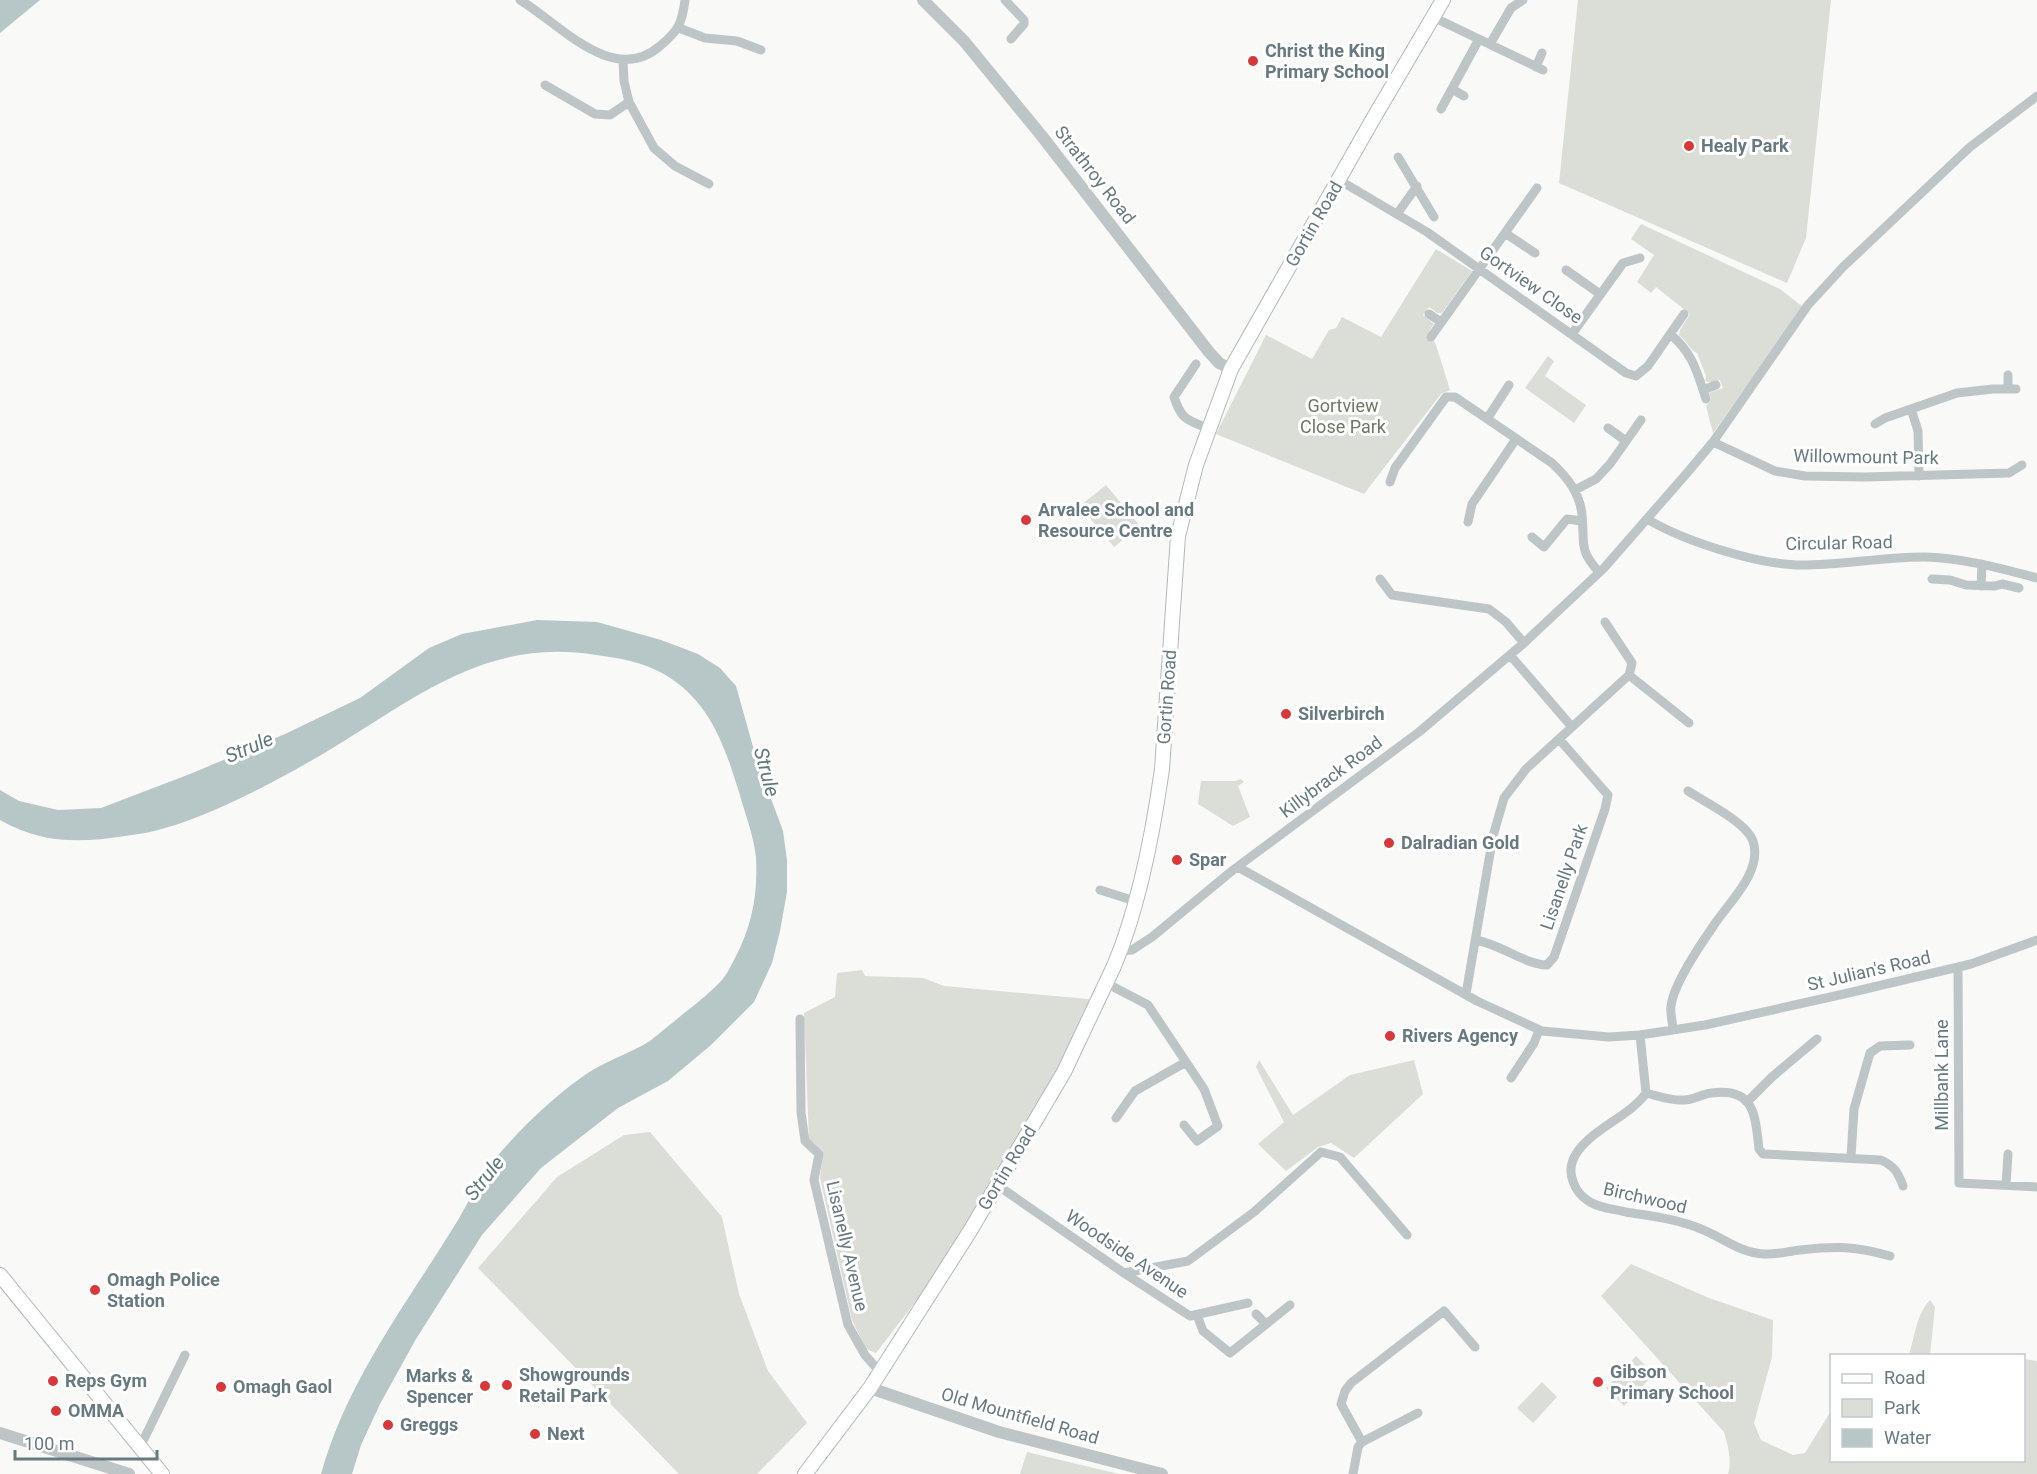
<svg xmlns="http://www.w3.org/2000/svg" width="2037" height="1474" viewBox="0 0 2037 1474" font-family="Roboto,sans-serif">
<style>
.green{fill:#daded6}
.water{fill:#b7c6c7}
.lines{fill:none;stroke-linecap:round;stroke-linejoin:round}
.secondary-casing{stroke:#b1b9bb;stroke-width:16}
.minor{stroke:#bec5c6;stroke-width:9}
.tertiary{stroke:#bec5c6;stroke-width:12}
.secondary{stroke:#fff;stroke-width:14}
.poi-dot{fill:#d7393a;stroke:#fff;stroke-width:2}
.labels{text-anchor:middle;stroke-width:6;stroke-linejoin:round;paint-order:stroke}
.poi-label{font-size:18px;font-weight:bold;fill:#667a80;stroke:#fff;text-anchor:start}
.street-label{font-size:18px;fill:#667a80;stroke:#fff}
.park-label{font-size:18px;fill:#6d7865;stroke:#fff}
.water-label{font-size:20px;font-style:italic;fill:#617879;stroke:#fff}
</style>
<rect width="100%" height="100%" fill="#f9f9f7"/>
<path class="green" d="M1578,0H1831L1806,238L1787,283L1559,183Z
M1641,224L1780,289L1803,307L1713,433L1706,406L1710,402L1711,398L1709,393L1723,388L1720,380L1713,383L1705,381L1706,376L1697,353C1690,350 1686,340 1679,335L1680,330L1690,314L1656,287L1651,293L1637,282L1654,255L1631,239Z
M1436,249L1472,271L1442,313H1437L1429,307L1423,315L1434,324L1429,331L1436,345L1450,390L1441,394L1364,494L1216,434L1266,335L1312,359L1329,330L1336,328L1342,317L1381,337Z
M1548,356L1554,361L1545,376L1586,405L1574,423L1525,388Z
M1106,485L1140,526L1114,547L1080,506Z
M1241,779L1244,782L1238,786L1250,817L1233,826L1198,804L1201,781H1235Z
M862,970L865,976L923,978L944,986L1099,1000L970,1231L876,1353L866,1349L852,1320L820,1178L823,1151L809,1139L804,1013L835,997L837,973Z
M1259,1060L1293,1115L1350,1075L1414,1060L1423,1094L1354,1158L1331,1143L1318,1147L1286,1171L1258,1144L1284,1122L1256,1067Z
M650,1132L722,1217L739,1294L768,1371L807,1423L757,1474H679L478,1268L557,1177L624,1135Z
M1631,1264L1709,1298L1773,1320L1772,1357L1754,1423L1761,1440L1793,1455L1805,1453L1831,1411L1832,1460H2024V1359L2037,1361V1474H1728C1732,1461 1728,1445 1724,1432L1601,1296Z
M1930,1300L1935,1307L1930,1355H1909C1915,1336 1916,1315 1930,1300Z
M1636,1356L1654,1374L1624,1406L1606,1388Z
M1542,1382L1557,1397L1533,1423L1517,1408Z
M1027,1452L1119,1474H1020Z"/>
<path class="water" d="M0,0H40L0,33Z
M537,620L597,622L661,640L698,654L720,668L736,686L757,761L783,831L787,860V892L780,931L772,963L754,1002L711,1045L668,1081L618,1108L541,1168L482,1235L416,1339L380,1404L361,1445L352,1474H321C347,1381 405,1306 455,1225C468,1204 479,1179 495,1159C520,1129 550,1100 582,1077C602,1062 629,1054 650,1041C659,1034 668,1026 677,1019C692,1007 709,994 722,980C728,973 731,965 735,958C752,926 758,894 756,858C754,836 745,814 739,792C724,744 709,699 662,673C642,662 619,658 596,655C478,635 402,710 307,763C265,787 205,818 158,830C148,833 136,834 125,836C79,843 42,844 0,820V790L19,801L58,810L101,808L190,774L285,734L360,698L429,648L462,634Z"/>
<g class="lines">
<defs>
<path id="secondary" d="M0,1275L162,1474
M805,1474L870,1388L970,1231L1064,1072L1114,966C1139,907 1153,833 1162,769L1178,536L1196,465L1231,369L1373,119L1443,0"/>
</defs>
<use href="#secondary" class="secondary-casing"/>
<path class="minor" d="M520,0C559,23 613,87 660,46C678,31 682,24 685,0
M1005,0L1024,20V24L1011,39
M1433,17L1543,70
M679,28L705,38L737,41L761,50
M1490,44L1511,8L1523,0
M623,61L624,81L629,102L654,148L675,166L709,184
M1536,67L1542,53
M545,85L595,114L610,115L629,102
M1452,89L1464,96
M1441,109L1479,39
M1398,157L1434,217
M1339,180L1427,232L1626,373L1636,376L1648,366L1684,314
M1397,214L1417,186
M1505,233L1535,253
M1566,270L1600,294
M1429,314L1441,322
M1572,334L1623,263L1640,258
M1670,334C1693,353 1697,372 1706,399
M1431,337L1537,188
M1196,364L1174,397C1182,421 1187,419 1209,429
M2008,389V375
M1703,390L1716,385
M1911,409L1918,431L1919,476
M1487,419L1509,385
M1875,424L1885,418L1957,393L1993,389H2016
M1608,428L1626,441
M1713,442L1775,471L1805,476L1865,477L2009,473L2022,465
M1390,482L1395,468L1446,397H1455L1552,463C1567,477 1580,493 1582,515C1585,543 1578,549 1599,572
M1575,490L1596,479L1610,464L1641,420
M1647,519C1684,541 1753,563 1796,565C1838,566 1881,557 1924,557C1959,557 2003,569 2037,578
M1468,522L1472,504L1516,439
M1532,537L1544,547L1567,519L1582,521
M1380,579L1392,595L1489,609L1506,622L1524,643
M1932,579L1950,580L1966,585L1995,586L2002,584L2019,588
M1981,586L1982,564
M1605,622L1632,663L1629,675
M1510,655L1572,727
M1629,675L1689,723
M1238,867L1477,1001L1542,1031L1609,1037L1640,1035L1705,1025L1844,994L1971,964L2037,940
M1100,890L1135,901
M1476,940C1502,945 1524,964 1547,965L1554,957L1605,809L1608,795L1559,739
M1121,951L1132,950L1152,937L1233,870L1419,732L1524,643L1604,568L1687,473L1713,442L1808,305L1843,267L1970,147L2037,96
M1958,967L1959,1183L2037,1187
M1106,983L1148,1005L1204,1089L1218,1126L1197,1141L1184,1125
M1466,994L1493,836L1504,798L1526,769L1629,675
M800,1019L801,1112L805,1141L819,1154L814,1180L848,1325L865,1355L880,1372
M1673,1028C1672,1021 1670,1012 1671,1006C1674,983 1701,944 1714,925C1729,902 1763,872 1753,841C1746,822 1705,802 1688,791
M1640,1035L1646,1093C1630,1117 1584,1132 1573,1160C1567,1174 1575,1192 1587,1200C1597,1208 1614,1209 1626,1212C1650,1216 1678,1219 1701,1229C1722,1237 1740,1253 1764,1254C1776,1255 1789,1251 1800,1250C1837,1246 1855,1246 1890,1256
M1511,1078L1534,1043L1539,1030
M1646,1093C1658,1096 1671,1101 1684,1100C1693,1100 1702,1094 1711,1093C1755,1087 1755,1115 1759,1149L1763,1154L1881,1160C1894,1166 1898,1172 1903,1186
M1748,1101L1772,1077L1817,1039
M1116,1118L1135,1091L1186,1062
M1851,1157L1854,1109L1870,1053L1880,1046L1910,1045
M997,1185L1124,1273L1190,1316L1248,1303
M2006,1185L2008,1154
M1124,1273L1188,1261L1254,1212L1321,1152L1340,1157L1407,1235
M1256,1314L1266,1324
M1197,1315L1203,1331L1230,1353L1290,1305
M1362,1442L1341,1404L1345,1391L1351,1383L1444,1311L1475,1347
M140,1447L185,1355
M1353,1474L1358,1447L1362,1442L1418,1413"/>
<path class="tertiary" d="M923,0L964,41L1041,135L1209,352L1219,363L1231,369
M870,1388L999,1432L1162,1474
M0,1433L129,1474"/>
<use href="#secondary" class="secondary"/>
</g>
<g class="poi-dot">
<circle cx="1253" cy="61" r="6"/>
<circle cx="1689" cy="146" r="6"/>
<circle cx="1026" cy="520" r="6"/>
<circle cx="1286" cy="714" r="6"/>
<circle cx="1389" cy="843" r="6"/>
<circle cx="1177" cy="860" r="6"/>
<circle cx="1390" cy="1036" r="6"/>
<circle cx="95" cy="1290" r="6"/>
<circle cx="53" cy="1381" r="6"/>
<circle cx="1598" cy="1382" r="6"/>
<circle cx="507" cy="1385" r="6"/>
<circle cx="485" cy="1386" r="6"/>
<circle cx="221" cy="1387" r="6"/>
<circle cx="56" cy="1411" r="6"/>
<circle cx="388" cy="1425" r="6"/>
<circle cx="535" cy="1434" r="6"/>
</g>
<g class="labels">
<g class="poi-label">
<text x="1265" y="57">Christ the King<tspan x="1265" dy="21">Primary School</tspan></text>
<text x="1701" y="152">Healy Park</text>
<text x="1038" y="516">Arvalee School and<tspan x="1038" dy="21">Resource Centre</tspan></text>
<text x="1298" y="720">Silverbirch</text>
<text x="1401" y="849">Dalradian Gold</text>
<text x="1189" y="866">Spar</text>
<text x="1402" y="1042">Rivers Agency</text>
<text x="107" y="1286">Omagh Police<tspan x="107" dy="21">Station</tspan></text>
<text x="1610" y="1378">Gibson<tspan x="1610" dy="21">Primary School</tspan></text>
<text x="519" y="1381">Showgrounds<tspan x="519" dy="21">Retail Park</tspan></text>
<text x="473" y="1382" text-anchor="end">Marks &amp;<tspan x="473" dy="21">Spencer</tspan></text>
<text x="65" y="1387">Reps Gym</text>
<text x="233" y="1393">Omagh Gaol</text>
<text x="68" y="1417">OMMA</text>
<text x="400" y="1431">Greggs</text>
<text x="547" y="1440">Next</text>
</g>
<g class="street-label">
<text transform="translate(1095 175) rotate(52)" y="6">Strathroy Road</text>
<text transform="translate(1314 224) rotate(-60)" y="6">Gortin Road</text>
<text transform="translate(1531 285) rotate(35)" y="6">Gortview Close</text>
<text transform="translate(1866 457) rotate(1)" y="6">Willowmount Park</text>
<text transform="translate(1839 543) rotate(-1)" y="6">Circular Road</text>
<text transform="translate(1167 697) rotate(-86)" y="6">Gortin Road</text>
<text transform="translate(1331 777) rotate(-37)" y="6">Killybrack Road</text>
<text transform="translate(1564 877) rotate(-71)" y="6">Lisanelly Park</text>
<text transform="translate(1869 971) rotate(-13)" y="6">St Julian's Road</text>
<text transform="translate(1942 1075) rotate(-90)" y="6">Millbank Lane</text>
<text transform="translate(1007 1168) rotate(-59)" y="6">Gortin Road</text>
<text transform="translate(1645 1198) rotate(13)" y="6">Birchwood</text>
<text transform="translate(847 1246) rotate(77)" y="6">Lisanelly Avenue</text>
<text transform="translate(1127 1254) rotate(34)" y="6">Woodside Avenue</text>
<text transform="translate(1020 1416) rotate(16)" y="6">Old Mountfield Road</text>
</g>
<g class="park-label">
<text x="1343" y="412">Gortview<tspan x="1343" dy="21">Close Park</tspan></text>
</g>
<g class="water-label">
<text transform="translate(249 747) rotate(-23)" y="7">Strule</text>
<text transform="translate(767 772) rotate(75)" y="7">Strule</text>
<text transform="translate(484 1178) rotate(-51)" y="7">Strule</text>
</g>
</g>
<rect x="1830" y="1354" width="195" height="108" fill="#ffffff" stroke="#c2cacc" stroke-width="1.5"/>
<rect x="1842" y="1374" width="30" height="9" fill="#ffffff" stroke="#c2cacc" stroke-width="1.5"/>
<text x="1884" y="1384" font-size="18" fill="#667a80">Road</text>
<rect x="1842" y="1399" width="30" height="18" fill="#daded6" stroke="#c2cacc" stroke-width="1.5"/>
<text x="1884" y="1414" font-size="18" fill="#667a80">Park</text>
<rect x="1842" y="1429" width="30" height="18" fill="#b7c6c7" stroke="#c2cacc" stroke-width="1.5"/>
<text x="1884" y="1444" font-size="18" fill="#667a80">Water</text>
<path d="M15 1450v9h142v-9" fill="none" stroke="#667a80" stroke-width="3"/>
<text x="24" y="1450" font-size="18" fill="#667a80" stroke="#ffffff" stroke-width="4.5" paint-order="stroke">100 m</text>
</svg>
